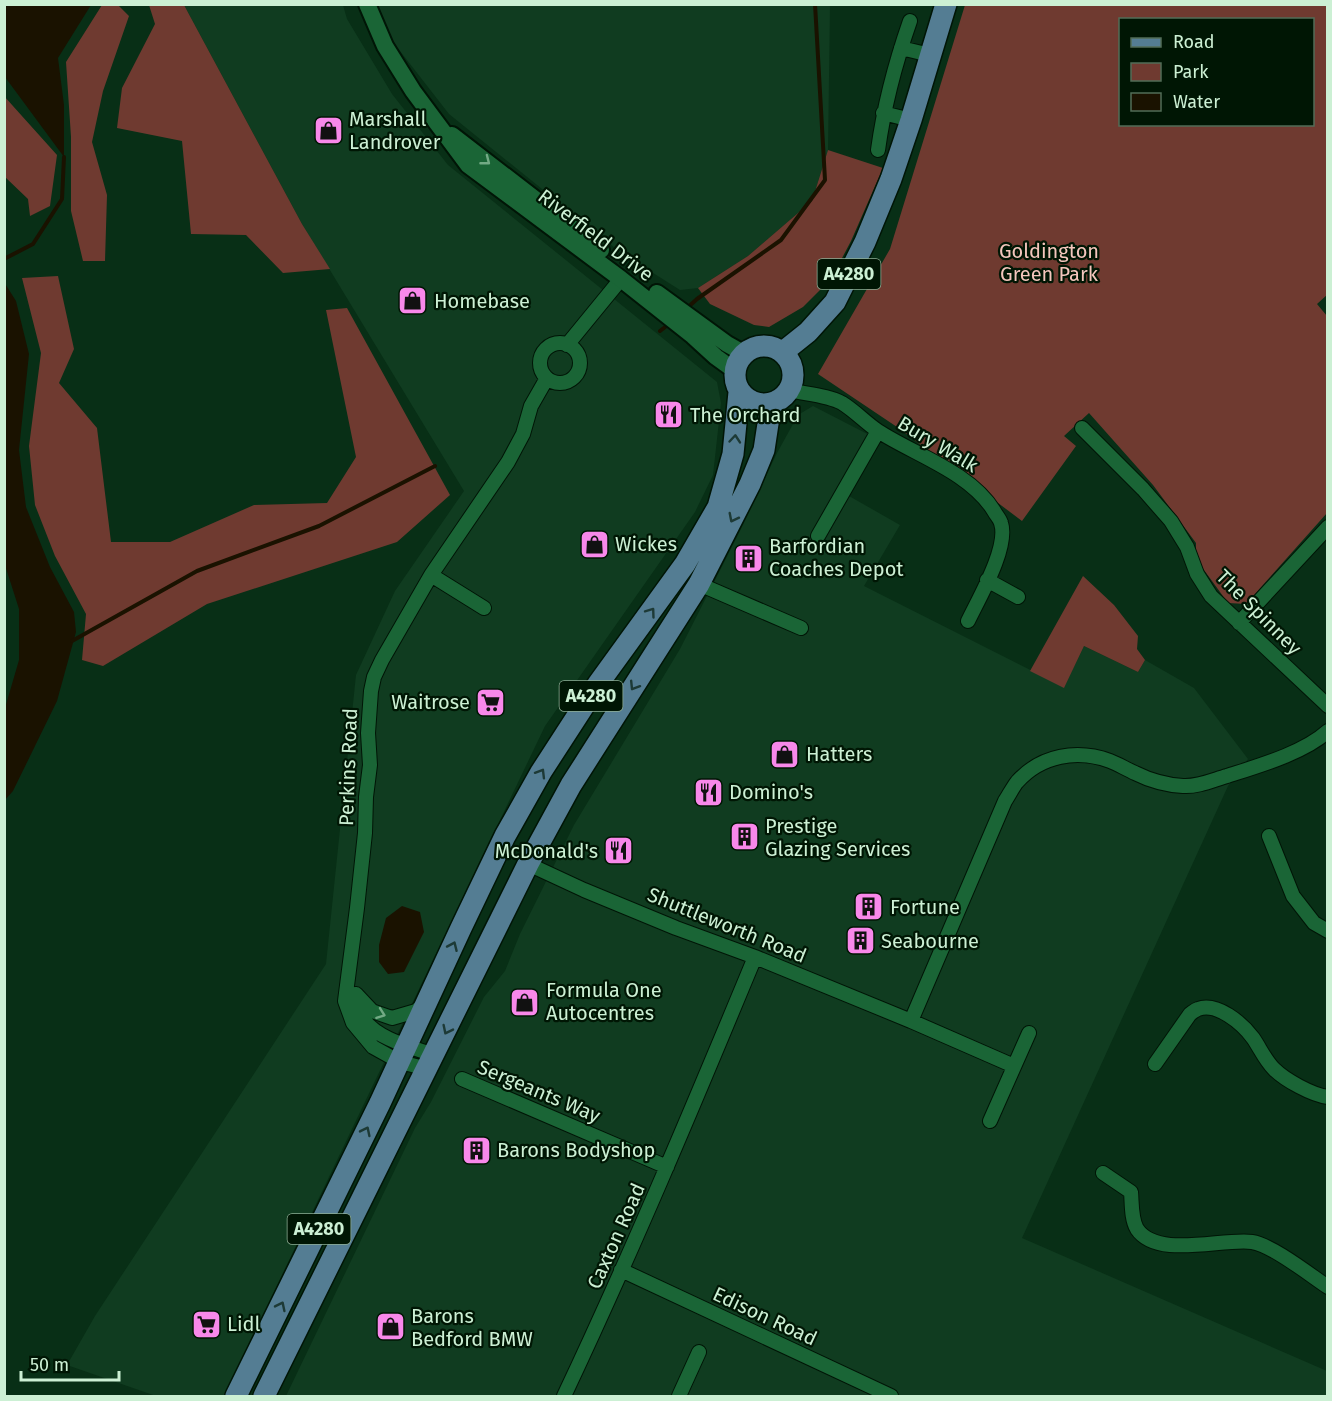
<svg xmlns="http://www.w3.org/2000/svg" width="1332" height="1401" viewBox="0 0 1332 1401" font-family="'Fira Sans',sans-serif">
<style>
.built{fill:#103c20}
.green{fill:#6f3a30;fill-rule:evenodd}
.water{fill:#1a1200}
.lines{fill:none;stroke-linecap:round;stroke-linejoin:round}
.stream{stroke:#1a1200;stroke-width:4}
.minor-casing{stroke:#011506;stroke-width:16}
.tertiary-casing{stroke:#011506;stroke-width:20}
.primary-casing{stroke:#011506;stroke-width:24}
.minor{stroke:#1a6536;stroke-width:14}
.tertiary{stroke:#1a6536;stroke-width:16}
.primary{stroke:#547d93;stroke-width:21}
.oneway{stroke:#73aa85}
.oneway2{stroke:#1d3a36}
.labels{text-anchor:middle;stroke-width:4.5;stroke-linejoin:round;paint-order:stroke}
.shield{fill:#001604;stroke:#8faf96;stroke-width:1.5}
.shield-label{font-size:18px;font-weight:bold;fill:#ccf0d4}
.poi-label{font-size:20px;fill:#ccf0d4;stroke:#001604;text-anchor:start}
.street-label{font-size:20px;fill:#ccf0d4;stroke:#001604}
.park-label{font-size:20px;fill:#f4c6bd;stroke:#001604}
</style>
<rect width="100%" height="100%" fill="#082f16"/>
<path class="built" d="M184,5H343L347,19L392,94L448,165L717,382L721,403L713,475L695,512L545,726L224,1396H156L67,1365L95,1316L326,964L356,675L395,591L464,491L302,224Z
M378,5H830L828,150L812,201L748,256L698,288L680,290L620,252L449,114L393,42Z
M813,406L879,440L849,496L900,525L864,586L1064,687L1084,646L1138,672L1145,660L1194,688L1248,759L1228,786L1022,1238L1327,1371V1396H286L415,1128L431,1102L484,997L505,971L520,934L574,825L680,649L740,531L777,453L798,415Z"/>
<path class="green" d="M102,5H118L129,16L103,91L92,142L107,195L105,261H83L71,211V137L66,62Z
M149,5H184L302,224L330,269L283,273L246,235L191,234L182,141L117,128L122,88L155,24Z
M965,5H1327L1328,294L1317,304L1327,316V513L1246,604L1228,603L1196,559V543L1153,485L1089,413L1064,436L1076,446L1022,521L897,427L818,374L890,249ZM1120,20H1312V124H1120Z
M4,96L57,155L50,206L30,216L28,199L5,177Z
M828,150L883,168L851,241L831,279L803,307L769,327L754,325L710,304L698,288L748,256L812,201Z
M58,276L74,349L59,383L97,428L111,542H170L254,505L327,503L356,457L326,310L347,308L450,495L397,542L207,604L103,666L82,660L86,614L55,556L35,505L29,446L41,353L22,278Z
M1083,576L1114,605L1138,636L1137,649L1145,660L1138,672L1084,646L1064,688L1030,671Z"/>
<path class="water" d="M4,5H91L58,58L64,105V157L5,77Z
M4,282L16,301L29,354L19,450L26,507L50,567L74,612L76,632L57,701L13,791L5,800V708L19,660V609L4,562Z
M402,906L420,912L424,932L404,972L388,974L379,962V945L386,918Z"/>
<g class="lines">
<path class="stream" d="M4,259L33,244L62,199L64,157
M686,309L697,299L781,240L825,180L815,4
M660,331L669,324
M72,641L197,571L319,526L435,466"/>
<defs>
<path id="minor" d="M901,48L930,55
M883,113L911,120
M878,150C884,106 895,64 910,21
M540 363a20 20 0 1 1 40 0a20 20 0 1 1-40 0Z
M567,345L621,279
M789,390C805,394 828,395 842,403C855,411 866,423 878,431C915,455 970,472 994,511C996,515 1000,519 1001,523C1009,547 979,598 968,621
M1082,428L1143,489L1171,521L1187,547L1197,574L1211,596L1328,706
M818,536L878,431
M987,580L1018,597
M699,584L801,628
M484,608L431,575L508,462L523,434L531,406L547,378
M1239,623L1328,527
M1269,836L1293,896L1314,923L1328,931
M528,864L584,890L676,928L755,957L911,1021L1014,1066
M355,994C357,1003 358,1013 364,1020C379,1040 412,1047 434,1055
M356,994L372,1011L392,1018L416,1011L424,1004
M911,1021L1005,801C1009,795 1013,787 1017,782C1041,755 1077,749 1110,761C1118,764 1126,769 1135,773C1149,780 1166,785 1183,786C1198,787 1213,780 1227,776C1258,766 1304,753 1328,731
M1155,1064L1190,1014C1193,1012 1195,1010 1198,1009C1217,1002 1242,1023 1253,1038C1260,1048 1265,1060 1274,1069C1285,1080 1312,1095 1328,1097
M428,1069L400,1062L373,1047L353,1023L345,1001L357,908L365,833L366,797L370,765L368,733L371,691L374,677L382,660L431,575
M462,1079L667,1167
M990,1121L1029,1033
M1103,1173L1131,1192C1132,1203 1131,1219 1137,1229C1157,1259 1222,1238 1252,1242C1272,1245 1310,1275 1328,1287
M621,1270L891,1396
M564,1396C632,1252 694,1104 755,957
M679,1396L699,1352"/>
<path id="tertiary" d="M367,4L385,46L413,91L468,165L621,279L693,336L716,357L734,370
M452,135L601,250
M657,293L727,344L743,353"/>
<path id="primary" d="M735 375a29 29 0 1 1 58 0a29 29 0 1 1-58 0Z
M783,352L808,332L835,302L865,242L891,179L911,120L946,4
M236,1396L380,1103L461,928L505,836L541,772L598,684L685,564L718,507L733,454L739,392
M264,1396L528,864L571,785L699,584L750,484L764,450L771,404"/>
</defs>
<use href="#minor" class="minor-casing"/>
<use href="#tertiary" class="tertiary-casing"/>
<use href="#primary" class="primary-casing"/>
<use href="#minor" class="minor"/>
<use href="#tertiary" class="tertiary"/>
<use href="#primary" class="primary"/>
</g>
<defs><path id="oneway-chevron" d="M-2-3.5L2.5 0L-2 3.5" fill="none" stroke-width="1.6" stroke-linecap="round" stroke-linejoin="round" transform="scale(1.5)"/></defs>
<g class="oneway">
<use href="#oneway-chevron" transform="translate(486 161) rotate(38)"/>
<use href="#oneway-chevron" transform="translate(381 1014) rotate(20)"/>
</g>
<g class="oneway2">
<use href="#oneway-chevron" transform="translate(735 439) rotate(-85)"/>
<use href="#oneway-chevron" transform="translate(733 518) rotate(117)"/>
<use href="#oneway-chevron" transform="translate(651 612) rotate(-54)"/>
<use href="#oneway-chevron" transform="translate(634 686) rotate(122)"/>
<use href="#oneway-chevron" transform="translate(541 773) rotate(-59)"/>
<use href="#oneway-chevron" transform="translate(453 946) rotate(-66)"/>
<use href="#oneway-chevron" transform="translate(447 1030) rotate(116)"/>
<use href="#oneway-chevron" transform="translate(366 1131) rotate(-64)"/>
<use href="#oneway-chevron" transform="translate(281 1306) rotate(-64)"/>
</g>
<defs>
<symbol id="shop-square" viewBox="-11 -11 22 22"><rect x="-9" y="-9" width="18" height="18" rx="4" fill="#f888ea" stroke="#001604"/><path d="M-5-2.5h2.3a2.7 3.5 0 0 1 5.4 0H5L5.5 6h-11ZM-1.5-2.5h3a1.5 2.3 0 0 0-3 0Z" fill="#111"/></symbol>
<symbol id="restaurant-square" viewBox="-11 -11 22 22"><rect x="-9" y="-9" width="18" height="18" rx="4" fill="#f888ea" stroke="#001604"/><path d="M-5-6h1v4h1v-4h1v4h1v-4h1v5L-1.5 .5V6h-2V.5L-5-1ZM5-6V6H3V1.5H1.5Q1.5-4 5-6Z" fill="#111"/></symbol>
<symbol id="building-square" viewBox="-11 -11 22 22"><rect x="-9" y="-9" width="18" height="18" rx="4" fill="#f888ea" stroke="#001604"/><path d="M-4-6H4V6H1V3H-1V6H-4ZM-2.5-4.3h1.7v1.8h-1.7ZM.8-4.3h1.7v1.8H.8ZM-2.5-1h1.7V.8h-1.7ZM.8-1h1.7V.8H.8Z" fill="#111"/></symbol>
<symbol id="supermarket-square" viewBox="-11 -11 22 22"><rect x="-9" y="-9" width="18" height="18" rx="4" fill="#f888ea" stroke="#001604"/><path d="M-6-5.5h2.5l.6 2H6L4.5 2H-2.5L-4.4-4H-6ZM-1.5 3.2a1.3 1.3 0 1 0 .1 0ZM3 3.2a1.3 1.3 0 1 0 .1 0Z" fill="#111"/></symbol>
</defs>
<g fill-rule="evenodd">
<use href="#shop-square" x="312" y="114" width="33" height="33"/>
<use href="#shop-square" x="396" y="284" width="33" height="33"/>
<use href="#restaurant-square" x="652" y="398" width="33" height="33"/>
<use href="#shop-square" x="578" y="528" width="33" height="33"/>
<use href="#building-square" x="732" y="542" width="33" height="33"/>
<use href="#supermarket-square" x="474" y="686" width="33" height="33"/>
<use href="#shop-square" x="768" y="738" width="33" height="33"/>
<use href="#restaurant-square" x="692" y="776" width="33" height="33"/>
<use href="#building-square" x="728" y="820" width="33" height="33"/>
<use href="#restaurant-square" x="602" y="834" width="33" height="33"/>
<use href="#building-square" x="852" y="890" width="33" height="33"/>
<use href="#building-square" x="844" y="924" width="33" height="33"/>
<use href="#shop-square" x="508" y="986" width="33" height="33"/>
<use href="#building-square" x="460" y="1134" width="33" height="33"/>
<use href="#supermarket-square" x="190" y="1308" width="33" height="33"/>
<use href="#shop-square" x="374" y="1310" width="33" height="33"/>
</g>
<g class="labels">
<g class="shield">
<rect x="817.5" y="259" width="63" height="30" rx="4.5"/>
<rect x="559.5" y="681" width="63" height="30" rx="4.5"/>
<rect x="287.5" y="1214" width="63" height="30" rx="4.5"/>
</g>
<g class="shield-label">
<text x="849" y="280">A4280</text>
<text x="591" y="702">A4280</text>
<text x="319" y="1235">A4280</text>
</g>
<g class="poi-label">
<text x="349" y="126">Marshall<tspan x="349" dy="23">Landrover</tspan></text>
<text x="434" y="308">Homebase</text>
<text x="690" y="422">The Orchard</text>
<text x="615" y="551">Wickes</text>
<text x="769" y="553">Barfordian<tspan x="769" dy="23">Coaches Depot</tspan></text>
<text x="470" y="709" text-anchor="end">Waitrose</text>
<text x="806" y="761">Hatters</text>
<text x="729" y="799">Domino's</text>
<text x="765" y="833">Prestige<tspan x="765" dy="23">Glazing Services</tspan></text>
<text x="598" y="858" text-anchor="end">McDonald's</text>
<text x="890" y="914">Fortune</text>
<text x="881" y="948">Seabourne</text>
<text x="546" y="997">Formula One<tspan x="546" dy="23">Autocentres</tspan></text>
<text x="497" y="1157">Barons Bodyshop</text>
<text x="411" y="1323">Barons<tspan x="411" dy="23">Bedford BMW</tspan></text>
<text x="227" y="1331">Lidl</text>
</g>
<g class="street-label">
<text transform="translate(596 235) rotate(37)" y="7">Riverfield Drive</text>
<text transform="translate(938 444) rotate(31)" y="7">Bury Walk</text>
<text transform="translate(1259 612) rotate(45)" y="7">The Spinney</text>
<text transform="translate(348 767) rotate(-88)" y="7">Perkins Road</text>
<text transform="translate(727 925) rotate(22)" y="7">Shuttleworth Road</text>
<text transform="translate(539 1091) rotate(23)" y="7">Sergeants Way</text>
<text transform="translate(616 1236) rotate(-66)" y="7">Caxton Road</text>
<text transform="translate(765 1316) rotate(25)" y="7">Edison Road</text>
</g>
<g class="park-label">
<text x="1049" y="258">Goldington<tspan x="1049" dy="23">Green Park</tspan></text>
</g>
</g>
<rect width="1332" height="1401" fill="none" stroke="#ccf0d4" stroke-width="12"/>
<rect x="1119" y="18" width="195" height="108" fill="#001604" stroke="#526d57" stroke-width="1.5"/>
<rect x="1131" y="38" width="30" height="9" fill="#547d93" stroke="#526d57" stroke-width="1.5"/>
<text x="1173" y="48" font-size="18" fill="#ccf0d4">Road</text>
<rect x="1131" y="63" width="30" height="18" fill="#6f3a30" stroke="#526d57" stroke-width="1.5"/>
<text x="1173" y="78" font-size="18" fill="#ccf0d4">Park</text>
<rect x="1131" y="93" width="30" height="18" fill="#1a1200" stroke="#526d57" stroke-width="1.5"/>
<text x="1173" y="108" font-size="18" fill="#ccf0d4">Water</text>
<path d="M21 1371v9h98v-9" fill="none" stroke="#ccf0d4" stroke-width="3"/>
<text x="30" y="1371" font-size="18" fill="#ccf0d4" stroke="#001604" stroke-width="4.5" paint-order="stroke">50 m</text>
</svg>
